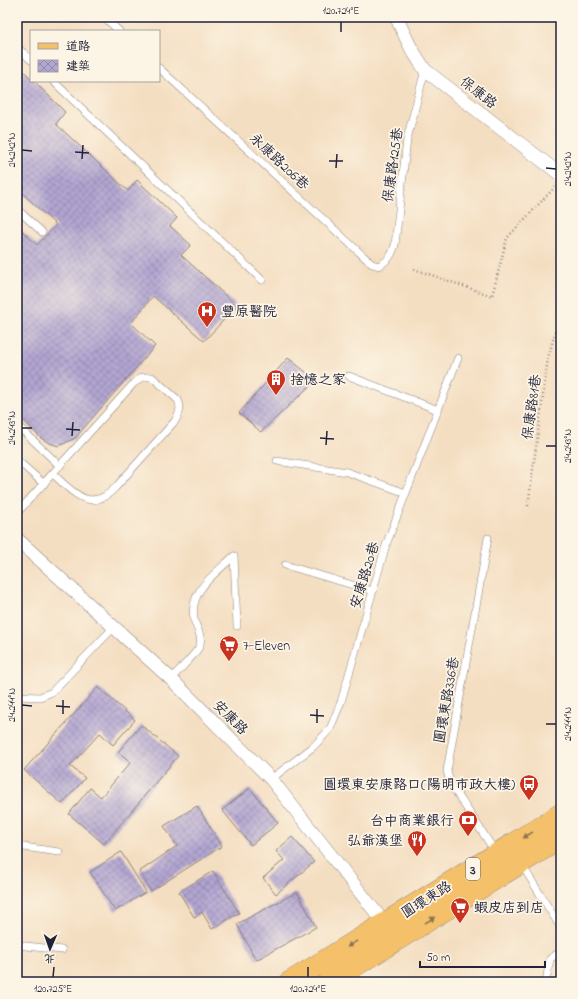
<svg xmlns="http://www.w3.org/2000/svg" width="578" height="999" viewBox="0 0 578 999" font-family="'Indie Flower','LXGW WenKai TC',sans-serif">
<style>
.building{fill:url(#building-cross-hatch)}
.lines{fill:none;stroke-linecap:round;stroke-linejoin:round}
.service-casing{stroke:#8b807e;stroke-width:8}
.minor-casing{stroke:#8b807e;stroke-width:14}
.primary-casing{stroke:#8b807e;stroke-width:22}
.path{stroke:#8b807e;stroke-width:2.5;stroke-dasharray:1 3;stroke-linecap:butt}
.service{stroke:#fff;stroke-width:7}
.minor{stroke:#fff;stroke-width:13}
.primary{stroke:#f4c16a;stroke-width:21}
.oneway{fill:#8b7252}
.ticks{fill:none;stroke:#22223b;stroke-width:1.5}
.labels{text-anchor:middle;stroke-width:3.5;stroke-linejoin:round;paint-order:stroke}
.shield{fill:#fcf5e5;stroke:#63616e;stroke-width:1}
.shield-label{font-size:13px;font-weight:bold;fill:#22223b}
.street-label{font-size:14px;fill:#22223b;stroke:#fcf5e5}
.poi-label{font-size:14px;fill:#22223b;stroke:#fcf5e5;text-anchor:start}
.neatline{fill:none;stroke:#22223b;stroke-width:1.5}
.ticks-label{font-size:10px;text-anchor:middle;fill:#22223b}
</style>
<defs>
<pattern id="building-cross-hatch" width="8" height="8" patternUnits="userSpaceOnUse"><rect width="8" height="8" fill="#b2a6d2"/><path d="M0 0l8 8M0 8l8-8" fill="none" stroke="#9087ac"/></pattern>
</defs>
<rect width="100%" height="100%" fill="#fcf5e5"/>
<filter id="ink" filterUnits="userSpaceOnUse"><feTurbulence type="fractalNoise" baseFrequency=".025" numOctaves="2"/><feDisplacementMap in="SourceGraphic" scale="8" xChannelSelector="R" yChannelSelector="G"/><feConvolveMatrix kernelMatrix="1 2 1 2 8 2 1 2 1" color-interpolation-filters="sRGB"/></filter>
<filter id="wash" filterUnits="userSpaceOnUse"><feTurbulence type="fractalNoise" baseFrequency=".012" numOctaves="4" result="noise"/><feDisplacementMap in="SourceGraphic" scale="16" xChannelSelector="R" yChannelSelector="G"/><feGaussianBlur stdDeviation="0.9" result="paint"/><feColorMatrix in="noise" values="0 0 0 0 0 0 0 0 0 0 0 0 0 0 0 0 0 1.4 0 .05"/><feComposite in="paint" operator="in"/></filter>
<g filter="url(#wash)">
<rect width="100%" height="100%" fill="#f4dec1"/>
<g id="blocks">
<path class="building" d="M17,65L31,78V81H34L65,112L56,124L128,191L137,180L177,218L170,226L191,245L181,255L237,306L204,341L153,296L131,323L155,346L75,438L59,446L49,443L41,438L17,414V226L37,245L56,225L17,188Z
M288,358L316,380L261,432L239,413Z
M98,687L135,720L113,745L100,733L70,766L85,778L62,804L24,770Z
M141,725L178,756L104,844L69,814L90,788L101,797L131,762L118,752Z
M250,788L278,823L251,845L222,810Z
M197,806L222,846L151,891L139,872L177,846L164,826Z
M292,837L314,862L276,894L263,878L284,860L276,851Z
M121,852L146,892L115,911L90,872Z
M213,871L239,913L212,929L202,912L194,917L179,892Z
M297,892L316,927L256,960L237,924Z"/>
</g>
</g>
<g filter="url(#ink)">
<use href="#blocks" fill-opacity="0" stroke="#8b807e" stroke-width="1"/>
<g class="lines">
<defs>
<path id="service" d="M104,17L119,31
M17,47L31,60
M159,68L372,264L379,266C389,260 392,255 395,245L407,139L425,70
M53,81L262,280
M17,209L42,232
M349,376L438,410
M17,425L60,466
M17,460L44,484
M277,461L347,472L406,493
M17,513L134,383L143,377H152L178,400C182,408 179,414 175,421L115,488C90,514 73,492 53,474
M488,538L447,771L450,783L496,853
M285,565L373,591
M171,679C178,671 195,655 199,647C203,639 198,630 195,623C186,592 215,574 234,556L237,626
M17,696L40,697L52,692L114,627
M271,779L313,747L330,729L341,702L386,545L458,358
M17,846L59,852
M522,865L561,928
M17,945L62,950
M546,982L550,959L561,951"/>
<path id="minor" d="M396,17L411,48L425,70L561,175
M17,539L171,679L271,779L389,929"/>
<path id="primary" d="M290,982L561,814
M329,982L561,838"/>
</defs>
<use href="#service" class="service-casing"/>
<use href="#minor" class="minor-casing"/>
<use href="#primary" class="primary-casing"/>
<path class="path" d="M414,269L492,296L507,238L555,187
M528,506L548,358L561,312"/>
<use href="#service" class="service"/>
<use href="#minor" class="minor"/>
<use href="#primary" class="primary"/>
</g>
<defs><path id="oneway-solid" d="M-6-.8H1V-3.2L6.5 0L1 3.2V.8H-6Z"/></defs>
<g class="oneway">
<use href="#oneway-solid" transform="translate(528 835) rotate(148)"/>
<use href="#oneway-solid" transform="translate(430 920) rotate(-32)"/>
<use href="#oneway-solid" transform="translate(352 944) rotate(148)"/>
</g>
</g>
<path class="ticks" d="M341,32V22M22,150L32,151M75,152L89,153M82,159L83,145M329,161H343M336,168L337,154M546,168L556,169M22,428H32M66,429L80,430M72,436L73,422M320,438L334,439M326,445L327,431M546,446H556M22,705L32,706M56,706L70,707M63,714V700M310,715L324,716M317,723V709M546,724H556M53,977L54,967M308,977V967"/>
<defs>
<symbol id="hospital-pin" viewBox="-11 -11 22 30"><path d="M0 17L-7.5 6A9.5 9.5 0 1 1 7.5 6Z" fill="#c8321e" stroke="#fcf5e5"/><path d="M-5-5h3v3.5h4V-5h3V5h-3V1.5h-4V5h-3Z" fill="#fff"/></symbol>
<symbol id="building-pin" viewBox="-11 -11 22 30"><path d="M0 17L-7.5 6A9.5 9.5 0 1 1 7.5 6Z" fill="#c8321e" stroke="#fcf5e5"/><path d="M-4-6H4V6H1V3H-1V6H-4ZM-2.5-4.3h1.7v1.8h-1.7ZM.8-4.3h1.7v1.8H.8ZM-2.5-1h1.7V.8h-1.7ZM.8-1h1.7V.8H.8Z" fill="#fff"/></symbol>
<symbol id="supermarket-pin" viewBox="-11 -11 22 30"><path d="M0 17L-7.5 6A9.5 9.5 0 1 1 7.5 6Z" fill="#c8321e" stroke="#fcf5e5"/><path d="M-6-5.5h2.5l.6 2H6L4.5 2H-2.5L-4.4-4H-6ZM-1.5 3.2a1.3 1.3 0 1 0 .1 0ZM3 3.2a1.3 1.3 0 1 0 .1 0Z" fill="#fff"/></symbol>
<symbol id="bus-pin" viewBox="-11 -11 22 30"><path d="M0 17L-7.5 6A9.5 9.5 0 1 1 7.5 6Z" fill="#c8321e" stroke="#fcf5e5"/><path d="M-5-6H5V4H4V6H2V4H-2V6H-4V4H-5ZM-3.5-4V0h7V-4ZM-3.5 1.2v1.5H-2V1.2ZM2 1.2v1.5H3.5V1.2Z" fill="#fff"/></symbol>
<symbol id="bank-pin" viewBox="-11 -11 22 30"><path d="M0 17L-7.5 6A9.5 9.5 0 1 1 7.5 6Z" fill="#c8321e" stroke="#fcf5e5"/><path d="M-6-4H6V4H-6ZM0-2.3a2.3 2.3 0 1 0 0 4.6a2.3 2.3 0 1 0 0-4.6Z" fill="#fff"/></symbol>
<symbol id="restaurant-pin" viewBox="-11 -11 22 30"><path d="M0 17L-7.5 6A9.5 9.5 0 1 1 7.5 6Z" fill="#c8321e" stroke="#fcf5e5"/><path d="M-5-6h1v4h1v-4h1v4h1v-4h1v5L-1.5 .5V6h-2V.5L-5-1ZM5-6V6H3V1.5H1.5Q1.5-4 5-6Z" fill="#fff"/></symbol>
</defs>
<g fill-rule="evenodd">
<use href="#hospital-pin" x="196" y="300" width="22" height="30"/>
<use href="#building-pin" x="265" y="368" width="22" height="30"/>
<use href="#supermarket-pin" x="218" y="634" width="22" height="30"/>
<use href="#bus-pin" x="518" y="773" width="22" height="30"/>
<use href="#bank-pin" x="457" y="809" width="22" height="30"/>
<use href="#restaurant-pin" x="406" y="829" width="22" height="30"/>
<use href="#supermarket-pin" x="449" y="896" width="22" height="30"/>
</g>
<g class="labels">
<rect class="shield" x="466" y="858" width="14" height="22" rx="3"/>
<g class="shield-label">
<text x="473" y="874">3</text>
</g>
<g class="street-label">
<text transform="translate(479 92) rotate(38)" y="5">保康路</text>
<text transform="translate(280 161) rotate(43)" y="5">永康路206巷</text>
<text transform="translate(392 165) rotate(-82)" y="5">保康路125巷</text>
<text transform="translate(531 407) rotate(-82)" y="5">保康路81巷</text>
<text transform="translate(364 575) rotate(-73)" y="5">安康路20巷</text>
<text transform="translate(446 700) rotate(-80)" y="5">圓環東路336巷</text>
<text transform="translate(231 717) rotate(45)" y="5">安康路</text>
<text transform="translate(426 899) rotate(-32)" y="5">圓環東路</text>
</g>
<g class="poi-label">
<text x="221" y="316">豐原醫院</text>
<text x="290" y="384">捨憶之家</text>
<text x="243" y="650">7-Eleven</text>
<text x="515" y="789" text-anchor="end">圓環東安康路口(陽明市政大樓)</text>
<text x="454" y="825" text-anchor="end">台中商業銀行</text>
<text x="403" y="845" text-anchor="end">弘爺漢堡</text>
<text x="474" y="912">蝦皮店到店</text>
</g>
</g>
<rect width="578" height="999" fill="none" stroke="#fcf5e5" stroke-width="44"/>
<rect x="30" y="30" width="130" height="52" fill="#fcf5e5" stroke="#a5a1a1"/>
<rect x="38" y="43" width="20" height="6" fill="#f4c16a" stroke="#a5a1a1"/>
<text x="66" y="50" font-size="12" fill="#22223b">道路</text>
<rect x="38" y="60" width="20" height="12" fill="url(#building-cross-hatch)" stroke="#a5a1a1"/>
<text x="66" y="70" font-size="12" fill="#22223b">建築</text>
<g transform="translate(50 949) rotate(182)" stroke="#fcf5e5" stroke-width="3" paint-order="stroke">
<path d="M0-3L7 15L0 10L-7 15Z" fill="#22223b"/>
<text y="-6" font-size="11" font-weight="bold" text-anchor="middle" fill="#22223b">北</text>
</g>
<path d="M420 961v6h125v-6" fill="none" stroke="#22223b" stroke-width="2"/>
<text x="426" y="961" font-size="12" fill="#22223b" stroke="#fcf5e5" stroke-width="3" paint-order="stroke">50 m</text>
<rect x="22" y="22" width="534" height="955" class="neatline"/>
<g class="ticks-label">
<text x="341" y="14">120.724°E</text>
<text transform="translate(11 150) rotate(-90)" y="4">24.242°N</text>
<text transform="translate(567 169) rotate(-90)" y="4">24.242°N</text>
<text transform="translate(11 428) rotate(-90)" y="4">24.243°N</text>
<text transform="translate(567 446) rotate(-90)" y="4">24.243°N</text>
<text transform="translate(11 705) rotate(-90)" y="4">24.244°N</text>
<text transform="translate(567 724) rotate(-90)" y="4">24.244°N</text>
<text x="53" y="992">120.725°E</text>
<text x="308" y="992">120.724°E</text>
</g>
</svg>
